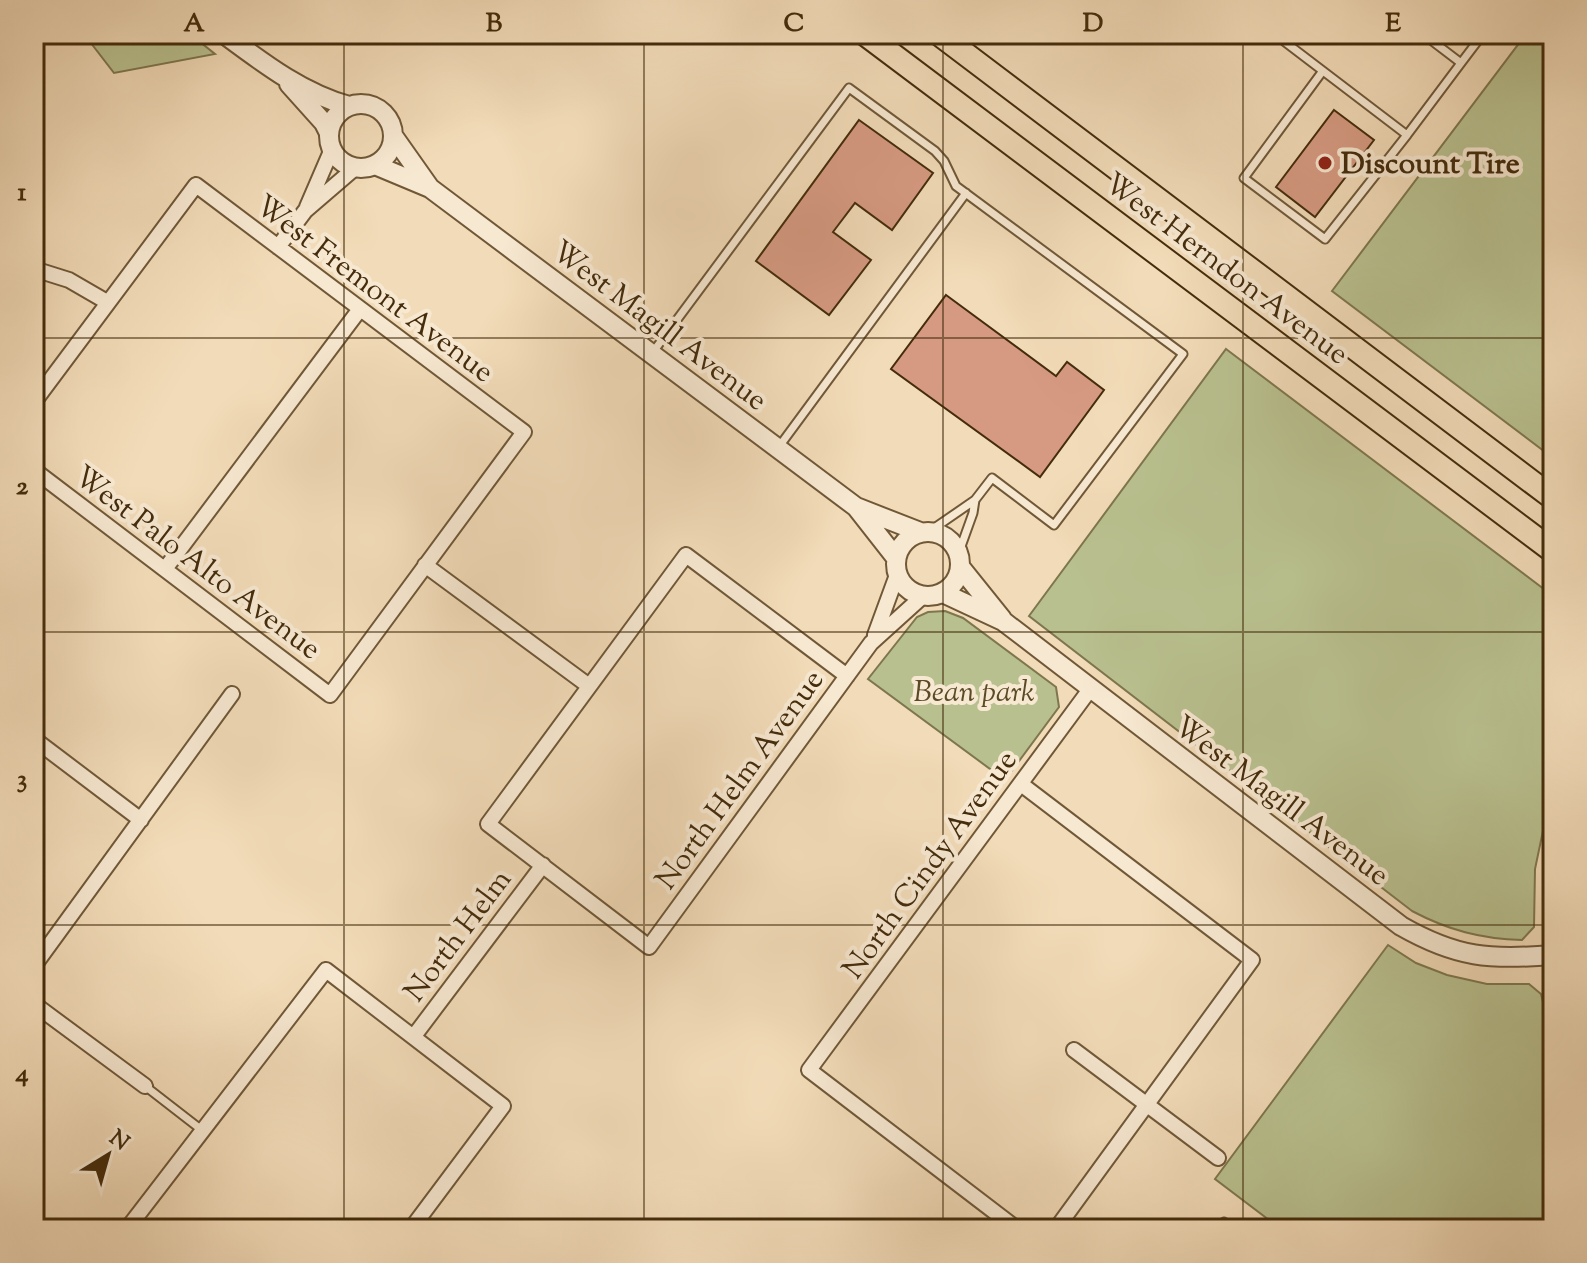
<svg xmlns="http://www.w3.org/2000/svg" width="1587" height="1263" viewBox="0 0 1587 1263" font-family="'Sorts Mill Goudy',serif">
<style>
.green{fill:#b9c08f;stroke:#7e764e;stroke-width:2}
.building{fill:#d69a82;stroke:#442c0c;stroke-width:2}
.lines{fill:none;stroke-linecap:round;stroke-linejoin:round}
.service-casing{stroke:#705837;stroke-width:11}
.minor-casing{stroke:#705837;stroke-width:18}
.tertiary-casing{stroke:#705837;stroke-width:22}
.primary-casing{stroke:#442c0c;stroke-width:26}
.service{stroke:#f7e8d1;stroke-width:7}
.minor{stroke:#f7e8d1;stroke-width:14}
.tertiary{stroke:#f7e8d1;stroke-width:18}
.primary{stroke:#f2dbb8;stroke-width:22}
.grid{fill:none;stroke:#442c0c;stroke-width:2;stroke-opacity:0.55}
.poi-dot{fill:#8f2418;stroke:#f7e8d1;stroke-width:3}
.labels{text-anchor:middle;stroke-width:8;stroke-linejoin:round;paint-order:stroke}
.poi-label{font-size:30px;font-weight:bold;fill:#442c0c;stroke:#f7e8d1;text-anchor:start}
.street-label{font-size:30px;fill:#442c0c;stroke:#f7e8d1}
.park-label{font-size:30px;font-style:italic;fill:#5b4a26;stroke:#f7e8d1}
.neatline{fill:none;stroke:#442c0c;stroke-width:3}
.grid-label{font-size:26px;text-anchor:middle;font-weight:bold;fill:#442c0c}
</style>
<rect width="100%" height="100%" fill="#f2dbb8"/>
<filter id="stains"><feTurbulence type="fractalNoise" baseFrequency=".0025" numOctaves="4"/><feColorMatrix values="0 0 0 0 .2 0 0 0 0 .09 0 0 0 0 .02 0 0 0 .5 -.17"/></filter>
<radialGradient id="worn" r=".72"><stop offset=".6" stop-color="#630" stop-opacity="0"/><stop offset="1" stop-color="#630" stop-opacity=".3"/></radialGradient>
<path class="green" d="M84,34H190L215,54L114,73Z
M1526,34H1553V458L1332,291Z
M1226,349L1553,596V783L1535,869L1534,927L1522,940C1481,939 1448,930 1412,911L1029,616Z
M945,611L963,618L1056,687L1059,707L1005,780L868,679L917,617L928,612Z
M1388,945L1416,963L1447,975L1487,984H1529L1541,994L1553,1043V1229H1281L1215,1179Z"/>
<path class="building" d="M1334,110L1374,140L1315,217L1276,187Z
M859,120L933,173L892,230L855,203L839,224L833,232L871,260L829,315L756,261Z
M946,295L1056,376L1067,362L1104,390L1040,477L891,369Z"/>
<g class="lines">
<defs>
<path id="service" d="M1291,34L1285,42L1407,135L1461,63
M1423,34L1461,63L1483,34
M1322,72L1244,178L1325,239L1407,135
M653,352L849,88L935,151L944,161L956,186L1183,354L1054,525L992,478L975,500L930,531
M778,448L966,193
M959,552L973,513L975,500
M145,1086L203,1131
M1224,1222L1233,1229"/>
<path id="minor" d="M307,207L332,149
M278,247L305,211L355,168
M34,269L69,280L107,302
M34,402L196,185L524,432L330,695L34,470
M425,565L589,686
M165,569L360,309
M875,635L897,575
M847,676L686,555L488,824L649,947L871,643L923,596
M34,739L141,820
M1021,784L1252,960L1056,1229
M34,966L232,694
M34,1004L145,1086
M414,1036L543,865
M1074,1050L1218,1158
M127,1229L326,970L503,1106L411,1229
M1017,1229L809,1070L1091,688"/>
<path id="tertiary" d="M224,34C263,63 302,93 349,106
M289,84L324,123L329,133
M329 136a32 32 0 1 1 64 0a32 32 0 1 1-64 0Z
M394,137L430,188
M375,165L430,188L856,507L920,532
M856,507L896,558
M896 564a32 32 0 1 1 64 0a32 32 0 1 1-64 0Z
M961,568L1002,619
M943,593L1003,621L1401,926C1457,958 1490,960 1553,955"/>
<path id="primary" d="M865,34L1553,551
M939,34L1553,498"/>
</defs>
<use href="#service" class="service-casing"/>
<use href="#minor" class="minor-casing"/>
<use href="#tertiary" class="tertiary-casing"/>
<use href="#primary" class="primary-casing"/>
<use href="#service" class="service"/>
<use href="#minor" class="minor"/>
<use href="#tertiary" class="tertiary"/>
<use href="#primary" class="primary"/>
</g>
<path class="grid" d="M344,34V1229M644,34V1229M943,34V1229M1243,34V1229M34,338H1553M34,632H1553M34,925H1553"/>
<circle class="poi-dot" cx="1325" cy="163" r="8"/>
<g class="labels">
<g class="poi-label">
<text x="1341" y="173">Discount Tire</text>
</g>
<g class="street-label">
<text transform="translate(1227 268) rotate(37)" y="10">West Herndon Avenue</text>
<text transform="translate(375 288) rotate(37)" y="10">West Fremont Avenue</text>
<text transform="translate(660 325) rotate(37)" y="10">West Magill Avenue</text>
<text transform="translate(198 562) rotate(37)" y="10">West Palo Alto Avenue</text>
<text transform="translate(739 779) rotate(-54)" y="10">North Helm Avenue</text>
<text transform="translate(1282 800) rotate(37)" y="10">West Magill Avenue</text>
<text transform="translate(929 864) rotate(-54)" y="10">North Cindy Avenue</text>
<text transform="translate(457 935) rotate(-53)" y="10">North Helm</text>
</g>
<g class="park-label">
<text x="974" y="701">Bean park</text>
</g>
</g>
<rect width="1587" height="1263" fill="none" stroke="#f2dbb8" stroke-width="88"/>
<g transform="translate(108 1155) rotate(37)" stroke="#f7e8d1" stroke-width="6" paint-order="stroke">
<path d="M0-6L14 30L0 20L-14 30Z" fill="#442c0c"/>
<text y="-12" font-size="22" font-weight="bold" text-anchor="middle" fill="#442c0c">N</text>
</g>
<rect x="44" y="44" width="1499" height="1175" class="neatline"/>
<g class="grid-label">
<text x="194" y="31">A</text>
<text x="494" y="31">B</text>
<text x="794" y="31">C</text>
<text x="1093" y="31">D</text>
<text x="1393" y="31">E</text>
<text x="22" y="200">1</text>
<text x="22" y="494">2</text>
<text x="22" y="787">3</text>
<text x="22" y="1081">4</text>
</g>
<rect width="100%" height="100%" filter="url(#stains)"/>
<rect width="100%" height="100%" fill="url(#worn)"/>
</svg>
